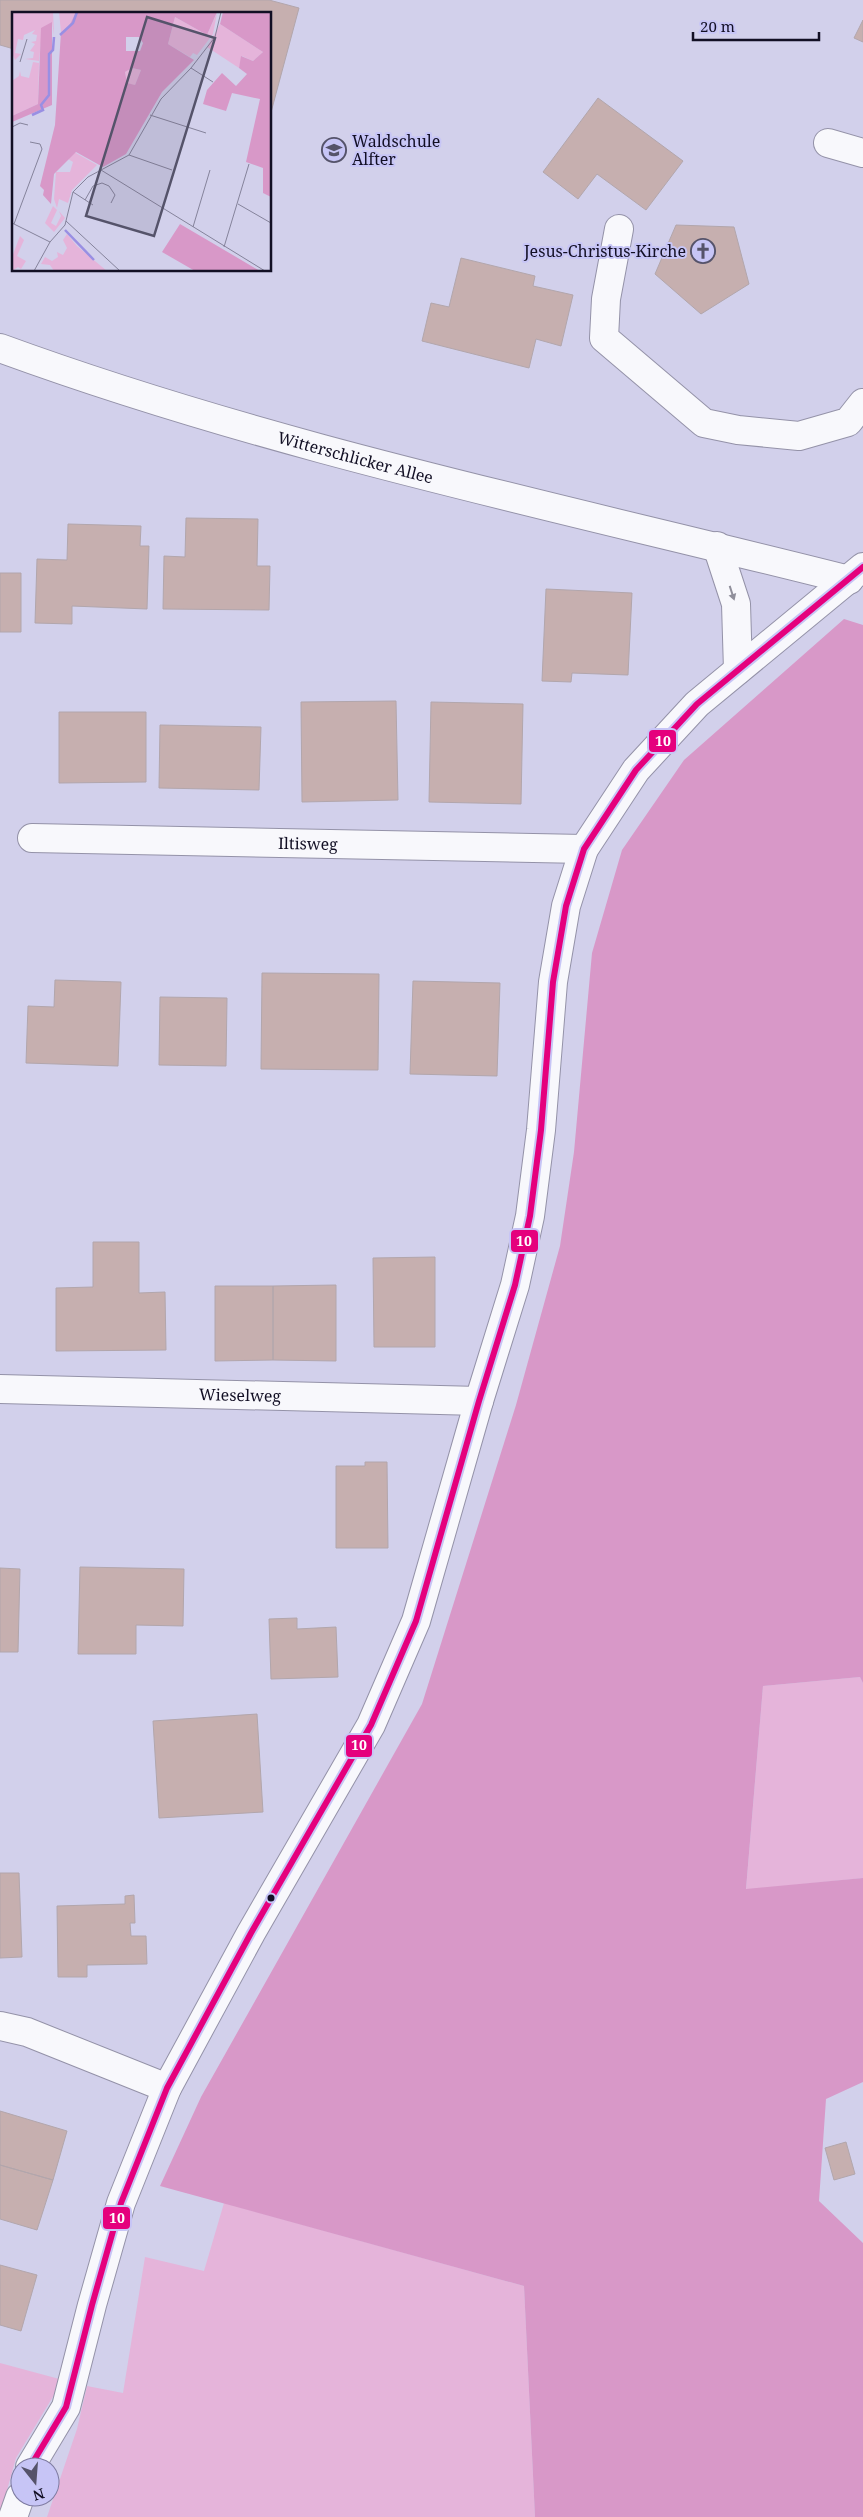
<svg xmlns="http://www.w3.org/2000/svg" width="863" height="2517" viewBox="0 0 863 2517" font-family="'Noto Serif',serif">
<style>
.green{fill:#e5b4da}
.forest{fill:#d898c8}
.building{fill:#c6afaf;stroke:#b2a6ac}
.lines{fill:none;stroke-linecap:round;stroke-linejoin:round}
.minor-casing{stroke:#9492a8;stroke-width:30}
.minor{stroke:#f8f8fc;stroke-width:28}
.bus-1-casing{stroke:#c7c5f6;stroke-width:10}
.bus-1{stroke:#e5007d;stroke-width:6}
.oneway{fill:#908f9b}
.bus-dot{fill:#120f24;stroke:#c7c5f6;stroke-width:2}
.labels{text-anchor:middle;stroke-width:4;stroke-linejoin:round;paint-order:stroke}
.poi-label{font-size:16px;fill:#120f24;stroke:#c7c5f6;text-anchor:start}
.street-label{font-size:16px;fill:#120f24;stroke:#c7c5f6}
.inset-river{fill:none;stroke:#998fe3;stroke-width:2.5}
.inset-road{fill:none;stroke:#85839b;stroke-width:1}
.view{fill:#55536a;fill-opacity:0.15;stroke:#55536a;stroke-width:2.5}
.inset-edge{fill:none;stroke:#120f24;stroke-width:2.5}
.line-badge{stroke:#c7c5f6;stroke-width:2}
.badge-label{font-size:14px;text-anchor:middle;font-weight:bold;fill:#fff}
</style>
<rect width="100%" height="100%" fill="#d2d0eb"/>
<path class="green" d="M860,1677L863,1683V1878L746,1890L763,1686Z
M224,2203L524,2286L535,2517H47L77,2429L87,2386L123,2393L145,2257L204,2271Z
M0,2363L63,2380L16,2458L0,2515Z"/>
<path class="forest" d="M844,619L863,625V1683L860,1677L763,1686L746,1889L863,1878V2082L826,2099L819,2201L863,2243V2517H535L524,2286L160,2186L201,2097L422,1704L516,1405L560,1246L574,1152L592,953L622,850L684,760Z"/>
<path class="building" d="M0,0H269L299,8L270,116V14H39L32,12V14H14V49L0,45Z
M863,20V42L854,38Z
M598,98L683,161L646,210L597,174L578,199L543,172Z
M676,225L734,227L749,284L701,314L655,274Z
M461,258L535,276L533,286L573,295L561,346L536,339L529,368L422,341L431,303L449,307Z
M186,518L258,519L257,566H270L269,610L163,609L164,556L185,557Z
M68,524L141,526L140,546H149L147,609L72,606V624L35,623L37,559L67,560Z
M0,573H21V632H0Z
M546,589L632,593L628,675L572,673L571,682L542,681Z
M396,701L398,800L302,802L301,702Z
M431,702L523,704L521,804L429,802Z
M59,712H146V782L59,783Z
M160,725L261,727L259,790L159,788Z
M262,973L379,974L378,1070L261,1069Z
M55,980L121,982L118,1066L26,1063L28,1006L54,1007Z
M413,981L500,983L497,1076L410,1074Z
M160,997L227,998L226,1066L159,1065Z
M93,1242H139V1293L165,1292L166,1350L56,1351V1288L93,1287Z
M435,1257V1347H374L373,1258Z
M336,1285V1361L273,1360V1286Z
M215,1286H273V1360L215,1361Z
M365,1462H387L388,1548H336V1466H365Z
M80,1567L184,1569L183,1626L136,1625V1654H78Z
M0,1568L20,1569L18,1652H0Z
M297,1618V1629L336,1627L338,1677L271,1679L269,1619Z
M257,1714L263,1812L159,1818L153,1721Z
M0,1873H19L22,1957L0,1958Z
M134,1895L135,1923H130L131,1936H146L147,1964L87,1965V1977H58L57,1906L125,1904V1896Z
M0,2111L67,2131L53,2180L0,2165Z
M846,2142L855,2174L834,2180L825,2148Z
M0,2165L53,2180L37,2230L0,2219Z
M0,2265L37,2275L21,2331L0,2325Z"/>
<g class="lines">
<defs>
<g id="minor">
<path d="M828,143L863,153"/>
<path d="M619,229L606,299L604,338L704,423L738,430L799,436L848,422L863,403"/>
<path id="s1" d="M0,348C276,449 564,508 849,580"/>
<path d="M717,546L736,604L738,670"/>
<path id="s2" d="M32,838L584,849"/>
<path id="s3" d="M0,1389L479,1401"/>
<path d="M0,2026L27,2032L167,2088"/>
<path d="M30,2467L66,2407L92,2305L121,2203L167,2088L251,1933L371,1725L416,1621L479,1401L515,1285L530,1216L541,1130L553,982L566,906L584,849L636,770L697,704L863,567"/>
<path d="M13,2517L20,2497"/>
</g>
</defs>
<use href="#minor" class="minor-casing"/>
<use href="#minor" class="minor"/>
<defs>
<path id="bus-1" d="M30,2467L66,2407L92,2305L121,2203L167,2088L251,1933L371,1725L416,1621L479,1401L515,1285L530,1216L541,1130L553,982L566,906L584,849L636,770L697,704L863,567"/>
</defs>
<use href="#bus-1" class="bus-1-casing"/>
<use href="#bus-1" class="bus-1"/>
</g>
<defs><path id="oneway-solid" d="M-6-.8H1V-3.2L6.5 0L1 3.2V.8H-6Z" transform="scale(1.25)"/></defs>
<use class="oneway" href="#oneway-solid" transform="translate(732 593) rotate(72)"/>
<defs>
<symbol id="school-ring" viewBox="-11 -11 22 22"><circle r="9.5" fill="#c7c5f6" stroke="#55536a" stroke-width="1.5"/><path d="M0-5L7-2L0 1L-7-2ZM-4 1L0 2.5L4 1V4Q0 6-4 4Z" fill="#55536a"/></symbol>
<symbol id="church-ring" viewBox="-11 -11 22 22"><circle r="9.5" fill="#c7c5f6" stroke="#55536a" stroke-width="1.5"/><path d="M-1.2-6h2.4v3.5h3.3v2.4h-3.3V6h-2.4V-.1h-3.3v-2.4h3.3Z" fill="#55536a"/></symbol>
</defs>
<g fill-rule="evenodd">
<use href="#school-ring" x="320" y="136" width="28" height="28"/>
<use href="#church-ring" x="689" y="237" width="28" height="28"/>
</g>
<circle class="bus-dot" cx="271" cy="1898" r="4.5"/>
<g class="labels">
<g class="poi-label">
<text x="352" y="147">Waldschule<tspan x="352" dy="18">Alfter</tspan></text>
<text x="686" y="257" text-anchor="end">Jesus-Christus-Kirche</text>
</g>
<g class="street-label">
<text dy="6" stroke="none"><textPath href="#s1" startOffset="372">Witterschlicker Allee</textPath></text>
<text dy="6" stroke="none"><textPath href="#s2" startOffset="276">Iltisweg</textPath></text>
<text dy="6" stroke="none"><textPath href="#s3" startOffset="240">Wieselweg</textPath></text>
</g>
</g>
<g transform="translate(12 12)">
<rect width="259" height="259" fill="#d2d0eb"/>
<path d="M0,0H41L42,23L40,10L29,30L27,49L13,47L21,46L22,40L18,39L23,32L19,30L24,29L25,23L20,22L23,18L12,23L11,28L6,27L3,41L9,42L3,48L0,41ZM47,0H64L55,18L49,20ZM205,1L201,22L185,43L181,41L178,45L156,32L163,5L195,23ZM208,12L251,40L241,49L230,44L227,56L195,35ZM21,50L27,51L26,92L0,104V69L7,64L8,59L9,64L17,66ZM120,56L129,58L123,73L115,72L113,60ZM48,132L85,153L60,178L56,191L47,187L45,196L42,187L44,160H58L61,150L46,141ZM41,194L45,198L39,211L44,214L49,204L47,199L53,206L42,220L33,211ZM55,222L65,234L95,259H42L38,253L29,252L33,245L40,249L46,245L45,240L51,243L55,236L51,228ZM8,224L12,228L5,244L14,249L9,257L6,255L0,259V245Z" fill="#e5b4da"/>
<path d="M64,0H205L195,23L163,5L156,32L182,48L150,80L114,142L91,155L64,140L42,162L39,192L31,183L32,178L28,174L43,113L49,20L55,18ZM114,25H127L131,31L128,39H114ZM120,56L129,58L123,73L115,71L113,60ZM211,0H259V185L251,181V156L234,150L248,87L220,81L214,99L191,92L195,78L210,61L224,74L235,62L227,56L229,44L241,49L251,40L208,12ZM40,10V93L0,110V104L26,92L29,16ZM168,212L248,259H183L150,240Z" fill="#d898c8" fill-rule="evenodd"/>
<path class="inset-river" d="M48,23L61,11L65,0M20,103L31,98L29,93L37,83V42L41,38L42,25M53,218L82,248"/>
<path class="inset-road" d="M8,50L15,27M179,56L201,70M138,103L194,121M0,115L8,111L16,113M117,143L160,158M89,158L253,259M61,180L81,193M73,188L81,174L90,171L97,174L103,183L99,191M226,192L259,211M54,209L108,259M0,211L38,230M2,212L30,137L28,132L18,130M181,215L198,158M212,235L237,152M22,259L38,230L53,213L61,180L76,165L117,143L149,87L179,56L203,25L209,0"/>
<path class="view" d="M135,5L203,26L142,224L74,204Z"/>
<rect width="259" height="259" class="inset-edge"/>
</g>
<g class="line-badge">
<rect x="648" y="729" width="29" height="24" rx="5" fill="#e5007d"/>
<rect x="510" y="1229" width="29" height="24" rx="5" fill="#e5007d"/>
<rect x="345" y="1734" width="28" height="24" rx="5" fill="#e5007d"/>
<rect x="102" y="2206" width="29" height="24" rx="5" fill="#e5007d"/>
</g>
<g class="badge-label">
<text x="663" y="746">10</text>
<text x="524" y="1246">10</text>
<text x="359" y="1750">10</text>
<text x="117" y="2223">10</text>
</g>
<g transform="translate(35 2482) rotate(163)"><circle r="24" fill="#c7c5f6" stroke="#7f7ca2"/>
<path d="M0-4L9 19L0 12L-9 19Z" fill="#55536a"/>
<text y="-8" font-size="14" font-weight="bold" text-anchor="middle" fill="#120f24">N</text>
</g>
<path d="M693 32v8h126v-8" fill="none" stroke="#120f24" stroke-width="2.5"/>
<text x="700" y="32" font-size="15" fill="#120f24" stroke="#c7c5f6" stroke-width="4" paint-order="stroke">20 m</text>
</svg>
